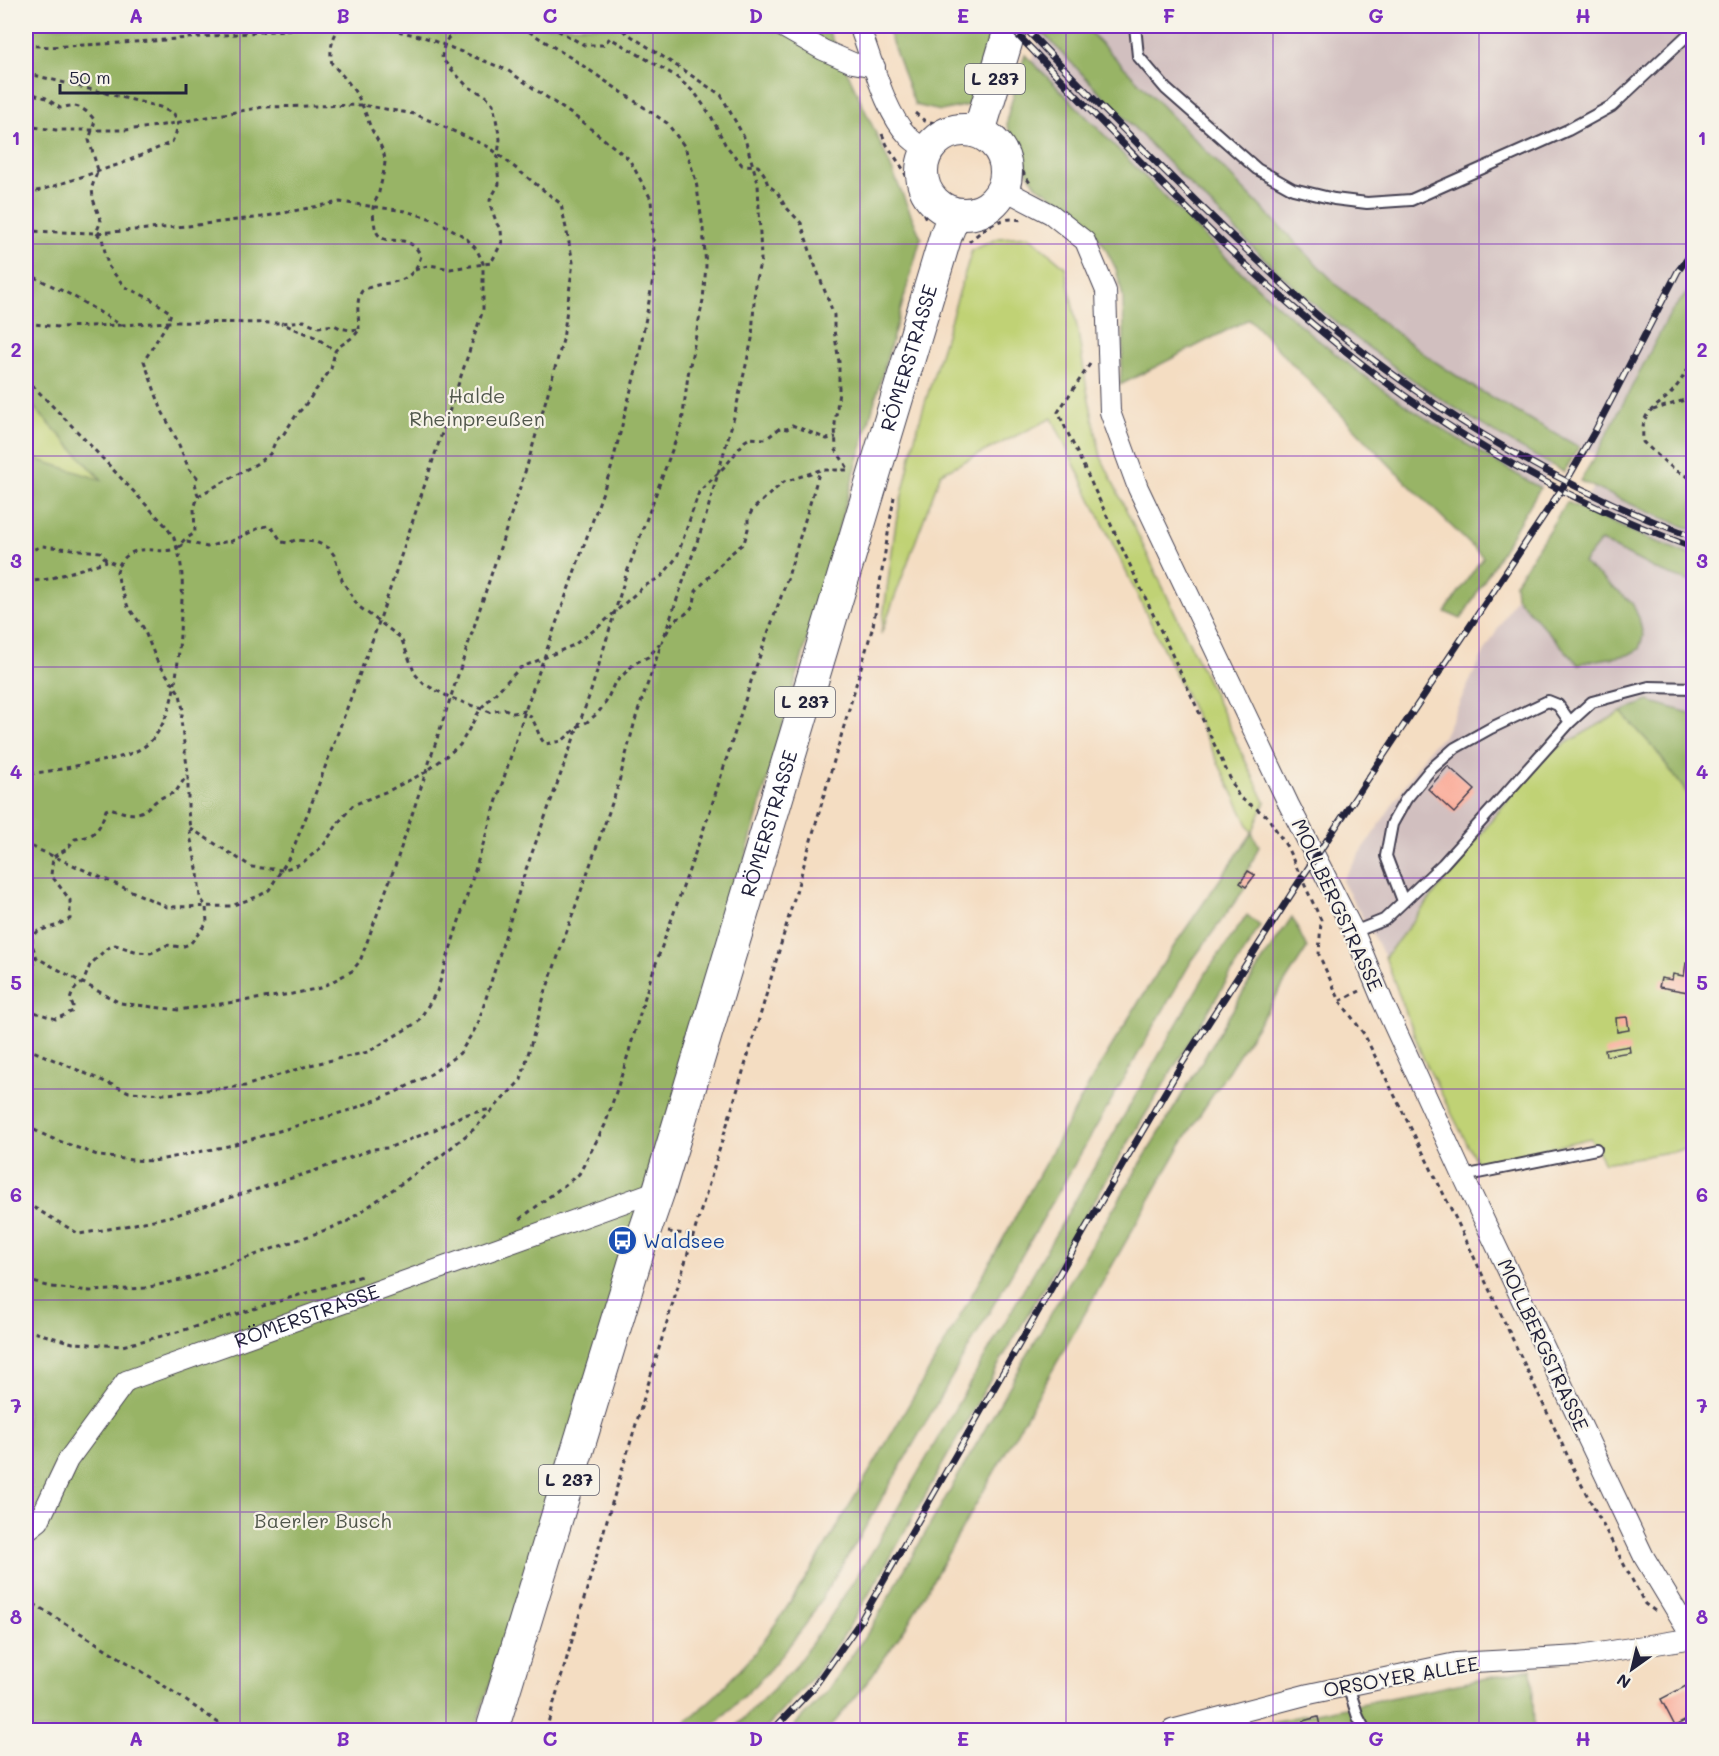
<svg xmlns="http://www.w3.org/2000/svg" width="1719" height="1756" viewBox="0 0 1719 1756" font-family="Mali,sans-serif">
<style>
.industrial{fill:#d1bfbf}
.green{fill:#c0d275;stroke:#717a58;stroke-width:1.5}
.forest{fill:#98b466;stroke:#5d6b50;stroke-width:1.5}
.building{fill:#faa996}
.lines{fill:none;stroke-linecap:round;stroke-linejoin:round}
.lane-casing{stroke:#423e4f;stroke-width:14}
.street-casing{stroke:#423e4f;stroke-width:22}
.primary-casing{stroke:#423e4f;stroke-width:34}
.path{stroke:#423e4f;stroke-width:3;stroke-dasharray:4.5 4.5;stroke-linecap:butt}
.lane{stroke:#fff;stroke-width:10}
.street{stroke:#fff;stroke-width:20}
.primary{stroke:#fff;stroke-width:32}
.rail-casing{stroke:#22223b;stroke-width:7}
.rail{stroke:#f7f3e8;stroke-width:4.5;stroke-dasharray:14;stroke-linecap:butt}
.grid{fill:none;stroke:#7b2cbf;stroke-width:1.5;stroke-opacity:0.55}
.labels{text-anchor:middle;stroke-width:4.5;stroke-linejoin:round;paint-order:stroke}
.shield{fill:#f7f3e8;stroke:#62616f;stroke-width:1.5}
.shield-label{font-size:18px;font-weight:bold;fill:#22223b}
.street-label{font-size:20px;fill:#22223b;stroke:#f7f3e8}
.park-label{font-size:20px;fill:#51574c;stroke:#f7f3e8}
.transit-label{font-size:20px;fill:#164399;stroke:#f7f3e8;text-anchor:start}
.neatline{fill:none;stroke:#7b2cbf;stroke-width:2}
.grid-label{font-size:20px;text-anchor:middle;font-weight:bold;fill:#7b2cbf}
</style>
<rect width="100%" height="100%" fill="#f7f3e8"/>
<filter id="ink" filterUnits="userSpaceOnUse"><feTurbulence type="fractalNoise" baseFrequency=".0167" numOctaves="2"/><feDisplacementMap in="SourceGraphic" scale="12" xChannelSelector="R" yChannelSelector="G"/><feConvolveMatrix kernelMatrix="1 2 1 2 8 2 1 2 1" color-interpolation-filters="sRGB"/></filter>
<filter id="wash" filterUnits="userSpaceOnUse"><feTurbulence type="fractalNoise" baseFrequency=".008" numOctaves="4" result="noise"/><feDisplacementMap in="SourceGraphic" scale="24" xChannelSelector="R" yChannelSelector="G"/><feGaussianBlur stdDeviation="1.35" result="paint"/><feColorMatrix in="noise" values="0 0 0 0 0 0 0 0 0 0 0 0 0 0 0 0 0 1.4 0 .05"/><feComposite in="paint" operator="in"/></filter>
<g filter="url(#wash)">
<rect width="100%" height="100%" fill="#f4ddc2"/>
<path class="industrial" d="M1084,26H1693V286L1671,312L1596,455L1569,442L1475,388L1431,359L1374,316L1338,286Z
M1042,31L1156,151L1297,290L1346,331L1412,380L1492,432L1551,465L1540,488L1418,414L1346,363L1267,296L1197,229L1032,62Z
M1593,487L1693,530V556L1644,537L1581,509Z
M1601,541L1657,570L1693,583V714L1648,701L1621,712L1540,758L1385,957L1342,881L1432,745L1443,737L1480,660L1516,597L1579,665L1585,663L1632,603L1582,563Z"/>
<path class="green" d="M1029,236L1065,267L1078,332L1087,390L1101,457L1265,802L1252,833L1052,418L941,473L881,634L896,522L917,429L972,250L999,238Z
M26,399L103,481L26,456Z
M1621,712L1654,748L1693,801V1148L1604,1163L1590,1138L1478,1165L1423,1058L1385,957L1540,758Z"/>
<path class="forest" d="M26,26H826L884,151L921,238L646,1208L475,1730H26V456L102,480L26,399Z
M886,26H994L968,105L941,111L915,105Z
M1036,26H1084L1338,286L1374,316L1431,359L1475,388L1579,447L1564,472C1469,421 1379,362 1298,290C1271,266 1245,240 1220,214C1157,153 1097,89 1036,26Z
M1025,55C1131,159 1229,272 1346,362C1407,410 1474,449 1540,488L1461,619L1445,612L1483,557L1406,482L1249,319L1120,385L1124,335L1123,297L1116,269L1103,244L1084,218L1036,185L1028,173L1007,125L1008,114Z
M1693,286V530L1644,510L1580,481L1596,455L1671,312Z
M1567,502L1644,537L1693,556V583L1657,570L1601,541L1583,563L1632,603L1639,618L1643,636L1639,649L1628,655L1585,662L1579,665L1516,597L1515,583Z
M1648,701L1693,714V801L1654,748L1621,712Z
M1252,833L1259,846L1248,871L1240,883L1246,887L1191,962L862,1533L806,1624L784,1652L763,1677L709,1730H677L717,1694L753,1655L784,1612L821,1554L941,1350L1099,1067L1130,1016L1176,943Z
M1247,915L1260,926L1122,1153L1003,1357L881,1574L842,1638L814,1676L764,1730H732L794,1668L829,1619L874,1549L1208,970Z
M1292,917L1307,948L1182,1143L906,1627L863,1688L828,1730H790L825,1694L871,1628L1064,1291L1219,1033L1259,966Z
M1532,1669L1534,1730H1257L1256,1725Z"/>
<g id="blocks">
<path class="building" d="M1448,766L1475,790L1454,813L1428,789Z
M1248,871L1255,875L1246,887L1240,883Z
M1686,963L1694,964V993L1659,987L1661,978L1672,980L1673,974L1684,976Z
M1627,1017L1629,1030L1617,1032L1616,1018Z
M1629,1046L1630,1052L1606,1056L1605,1050Z
M1686,1686L1694,1700V1716L1675,1726L1661,1699Z
M1318,1717L1321,1730H1306L1303,1721Z"/>
</g>
</g>
<g filter="url(#ink)">
<use href="#blocks" fill-opacity="0" stroke="#423e4f" stroke-width="1.5"/>
<g class="lines">
<defs>
<path id="lane" d="M1135,26L1138,56L1166,89L1257,169L1293,189L1334,199L1367,203L1411,200L1568,130L1612,106L1694,29
M1403,901L1386,856L1392,824L1406,799L1430,770L1455,748L1491,728L1548,701L1558,705L1570,722
M1354,932L1384,920L1443,864L1570,722L1592,702L1649,687L1694,688
M1463,1176L1596,1149
M1348,1686L1358,1717L1365,1730"/>
<g id="street">
<path d="M781,26L823,50L853,63L875,67"/>
<path d="M859,26C872,58 884,111 908,136C913,142 921,146 927,150"/>
<path d="M1003,189L1051,214L1085,241L1106,291L1110,412L1138,488L1289,805L1354,932L1383,1002L1463,1176L1644,1557L1694,1640"/>
<path id="s1" d="M26,1531L39,1521L68,1460L126,1381L659,1190"/>
<path d="M1172,1730L1309,1694L1456,1663L1580,1656L1694,1638"/>
</g>
<g id="primary">
<circle cx="964" cy="172" r="42"/>
<path d="M979,132L1011,26"/>
<path id="s2" d="M492,1730L639,1248L659,1190L946,235L954,215"/>
</g>
</defs>
<use href="#lane" class="lane-casing"/>
<use href="#street" class="street-casing"/>
<use href="#primary" class="primary-casing"/>
<path class="path" d="M340,26C332,39 329,49 332,64C341,73 358,93 362,105C366,113 368,122 372,130C377,140 384,149 385,160C385,168 381,184 379,192C378,198 373,203 373,209C373,214 374,222 375,227C381,253 407,227 421,256C410,291 386,277 362,291C355,301 359,317 359,329
M550,26L584,45H603L610,38L674,75L695,93L711,116L725,144L742,165L758,166L764,174L768,185L777,192L785,206L801,223L813,260L834,315V330L839,362V391L835,424L836,450L849,470
M26,45L50,47L153,41L331,26
M26,73L160,107L174,114L178,122L176,133L172,142L123,163L42,190L26,193
M26,96L28,97L33,94L46,98L60,108C63,108 67,106 70,106C79,104 91,114 95,121L89,140L98,170L92,187L93,199L101,221L96,233L102,238L108,266L125,287L151,299L171,313L168,322L144,361L162,411L177,440L189,469L197,477L195,483L198,496L194,509L195,533L184,540L177,548C186,575 181,605 180,634C178,668 174,728 142,748C125,758 107,760 89,763C68,768 47,772 26,774
M915,113L925,121L941,124L959,114
M26,126L56,130H126L158,126L263,107L362,105L415,114L489,147L561,204L573,262L563,340L527,466L395,866L360,961L352,971L320,988L292,994L178,1010L120,1003L26,952
M1004,130L1024,174L1030,183
M882,134L887,145L903,169L927,221
M26,231L96,233L188,226L262,217L340,202L405,211L436,220L465,237L477,250L483,263V310L379,622L311,805L290,856L269,890L259,896L231,906L167,907L26,844
M969,242C983,229 1001,215 1021,220
M415,270L430,265L450,269L491,263L502,242L501,230L497,224L491,207L490,200L499,184L497,162L500,139L493,104L486,96L467,86L442,59C443,34 456,29 478,26
M26,273L71,295L121,325L58,327L26,323
M121,325L168,322L281,323L304,321L319,327L334,325L340,328L350,330L359,329C354,340 342,342 335,351L317,338L281,323
M1694,361C1686,371 1680,383 1672,392C1652,413 1641,408 1643,442C1658,455 1674,473 1694,479
M1090,364L1058,412L1239,797L1267,816L1287,847L1321,920L1319,955L1340,1001L1364,1034L1457,1221L1578,1478L1645,1604L1655,1611
M26,379L74,428L165,525L174,538L177,548C158,557 136,538 119,565L107,561L100,552L42,546L30,551L26,557
M1653,410L1694,397
M198,496L256,464L270,454L276,440L283,435L297,414L303,408L331,369L335,351
M179,547L187,542L207,547L224,542H230L261,527L268,526L273,529L282,542L288,543L295,540L316,542L329,548L334,555L342,580L358,606L401,638L415,674L424,684L451,698L490,712L505,709L513,713L525,711C538,722 535,732 545,744L562,741L579,726L587,722L598,713L606,702L614,684L635,663L648,657L660,644
M26,582L49,579L107,561
M666,634L674,620L682,617L690,610L694,604L696,591L729,555L744,543L748,529V518L753,509L773,491L784,482L820,470H851
M190,828L252,867L282,870L301,864L323,846L339,822L353,805L390,790L426,772L460,745L481,708L520,668L574,645L597,628L643,587L662,576L677,557L699,492L727,464L745,441L750,438L766,439L780,428L787,429L792,425L827,439L836,437
M26,973L31,970L37,958L32,945V938L38,931L55,926L70,919V900L51,875L53,857L67,849L75,839C97,836 99,830 106,810L111,808C150,825 144,799 175,793L187,775
M1340,1001L1360,991
M26,1012L31,1011L56,1019L73,1011V1006L70,1000C72,993 75,986 83,983L90,965L106,949L115,945L138,952L151,953L167,945L181,947L190,944L207,923L206,906L200,898L198,873L191,840L188,810V774L181,720L183,710L180,694L157,661L143,627L128,607L119,582L117,572L119,565
M26,1048L129,1092L167,1094L245,1086L310,1065L368,1052L418,1022L437,991L525,711L611,469L637,366L655,269L651,199L629,159L577,118L507,70L424,37L375,26
M26,1126L51,1138L100,1156L132,1160L154,1161L228,1146L350,1110L394,1093L431,1074L460,1053L478,1024L525,872L590,694L626,575L682,423L688,375L703,300L706,266L703,229L696,181L685,147L667,123L576,61L520,26
M26,1203L79,1234L121,1227L176,1215L320,1169L372,1149L388,1148L434,1130L463,1115L491,1109
M520,1219L579,1174L605,1125L624,1068L650,980L709,814L753,675L787,580L820,470
M668,1232L694,1235
M26,1280L51,1287L90,1291L145,1288L190,1278L345,1223L442,1155L474,1129L521,1080L545,993L617,789L636,717L705,519L734,417L752,339L755,283L761,260L758,183L745,139L721,95L616,26
M26,1330L73,1343L122,1346L174,1333L362,1276
M26,1599L157,1681L229,1730
M546,1730L609,1513L763,1006L873,626L894,497"/>
<use href="#lane" class="lane"/>
<use href="#street" class="street"/>
<use href="#primary" class="primary"/>
<defs>
<path id="rail" d="M1009,26C1122,142 1233,264 1362,364C1462,442 1575,504 1694,548
M1023,26C1097,103 1172,180 1250,253C1281,282 1311,312 1345,338C1450,421 1567,491 1694,537
M773,1730L814,1687L860,1622L1096,1210L1183,1062L1301,879L1563,487L1595,431L1678,271L1694,250"/>
</defs>
<use href="#rail" class="rail-casing"/>
<use href="#rail" class="rail"/>
</g>
</g>
<path class="grid" d="M240,26V1730M446,26V1730M653,26V1730M860,26V1730M1066,26V1730M1273,26V1730M1479,26V1730M26,244H1694M26,456H1694M26,667H1694M26,878H1694M26,1089H1694M26,1300H1694M26,1512H1694"/>
<defs>
<symbol id="bus-disc" viewBox="-11 -11 22 22"><circle r="9.5" fill="#1a4fb4" stroke="#f7f3e8"/><path d="M-5-6H5V4H4V6H2V4H-2V6H-4V4H-5ZM-3.5-4V0h7V-4ZM-3.5 1.2v1.5H-2V1.2ZM2 1.2v1.5H3.5V1.2Z" fill="#fff"/></symbol>
</defs>
<g fill-rule="evenodd">
<use href="#bus-disc" x="606" y="1224" width="33" height="33"/>
</g>
<g class="labels">
<g class="shield">
<rect x="965" y="64" width="60" height="30" rx="4.5"/>
<rect x="775" y="687" width="60" height="30" rx="4.5"/>
<rect x="539" y="1465" width="60" height="30" rx="4.5"/>
</g>
<g class="shield-label">
<text x="995" y="85">L 237</text>
<text x="805" y="708">L 237</text>
<text x="569" y="1486">L 237</text>
</g>
<g class="street-label">
<text dy="7" stroke="none"><textPath href="#s2" startOffset="1434">RÖMERSTRASSE</textPath></text>
<text dy="7" stroke="none"><textPath href="#s2" startOffset="948">RÖMERSTRASSE</textPath></text>
<text transform="translate(1337 905) rotate(65)" y="7">MOLLBERGSTRASSE</text>
<text dy="7" stroke="none"><textPath href="#s1" startOffset="374">RÖMERSTRASSE</textPath></text>
<text transform="translate(1543 1345) rotate(65)" y="7">MOLLBERGSTRASSE</text>
<text transform="translate(1401 1677) rotate(-10)" y="7">ORSOYER ALLEE</text>
</g>
<g class="park-label">
<text x="477" y="403">Halde<tspan x="477" dy="23">Rheinpreußen</tspan></text>
<text x="323" y="1528">Baerler Busch</text>
</g>
<g class="transit-label">
<text x="643" y="1248">Waldsee</text>
</g>
</g>
<rect width="1719" height="1756" fill="none" stroke="#f7f3e8" stroke-width="66"/>
<g transform="translate(1632 1669) rotate(214)" stroke="#f7f3e8" stroke-width="4.5" paint-order="stroke">
<path d="M0-4.5L10 22L0 15L-10 22Z" fill="#22223b"/>
<text y="-9" font-size="16" font-weight="bold" text-anchor="middle" fill="#22223b">N</text>
</g>
<path d="M60 84v9h126v-9" fill="none" stroke="#22223b" stroke-width="3"/>
<text x="69" y="84" font-size="18" fill="#22223b" stroke="#f7f3e8" stroke-width="4.5" paint-order="stroke">50 m</text>
<rect x="33" y="33" width="1653" height="1690" class="neatline"/>
<g class="grid-label">
<text x="136" y="23">A</text>
<text x="343" y="23">B</text>
<text x="550" y="23">C</text>
<text x="756" y="23">D</text>
<text x="963" y="23">E</text>
<text x="1169" y="23">F</text>
<text x="1376" y="23">G</text>
<text x="1583" y="23">H</text>
<text x="16" y="145">1</text>
<text x="1702" y="145">1</text>
<text x="16" y="357">2</text>
<text x="1702" y="357">2</text>
<text x="16" y="568">3</text>
<text x="1702" y="568">3</text>
<text x="16" y="779">4</text>
<text x="1702" y="779">4</text>
<text x="16" y="990">5</text>
<text x="1702" y="990">5</text>
<text x="16" y="1202">6</text>
<text x="1702" y="1202">6</text>
<text x="16" y="1413">7</text>
<text x="1702" y="1413">7</text>
<text x="16" y="1624">8</text>
<text x="1702" y="1624">8</text>
<text x="136" y="1746">A</text>
<text x="343" y="1746">B</text>
<text x="550" y="1746">C</text>
<text x="756" y="1746">D</text>
<text x="963" y="1746">E</text>
<text x="1169" y="1746">F</text>
<text x="1376" y="1746">G</text>
<text x="1583" y="1746">H</text>
</g>
</svg>
